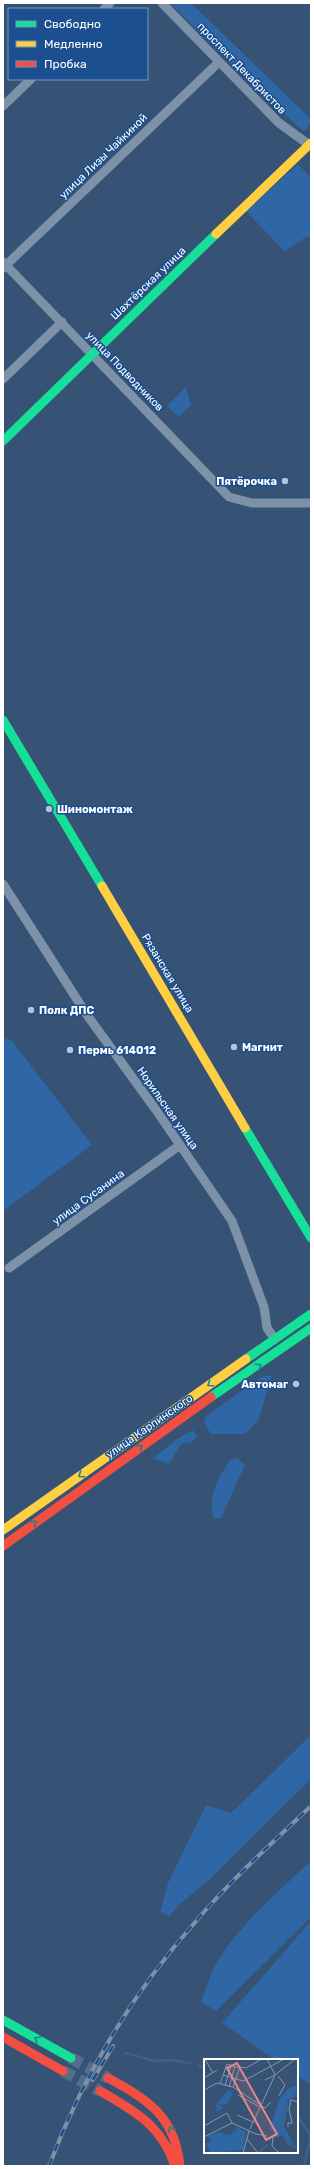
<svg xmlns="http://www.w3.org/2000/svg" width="314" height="2169" viewBox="0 0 314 2169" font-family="Rubik,sans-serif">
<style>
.green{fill:#2f66a5}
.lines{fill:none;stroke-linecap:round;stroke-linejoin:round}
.stream{stroke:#3b618d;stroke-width:2.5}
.secondary-tunnel{stroke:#546c89;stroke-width:12;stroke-dasharray:12 6;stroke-linecap:butt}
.street{stroke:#7d92a8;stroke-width:9}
.fast{stroke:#16e098;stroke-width:9}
.slow{stroke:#ffcf43;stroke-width:9}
.jam{stroke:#f24e42;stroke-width:9}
.rail-casing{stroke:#7e92a7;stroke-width:4}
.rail{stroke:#1b4f8f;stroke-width:2.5;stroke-dasharray:8;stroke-linecap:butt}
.oneway{stroke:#198292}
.poi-dot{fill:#b9c2ce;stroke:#1b4f8f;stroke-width:1.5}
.labels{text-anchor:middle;stroke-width:3;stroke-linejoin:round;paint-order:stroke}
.street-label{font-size:11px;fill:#fff;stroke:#1b4f8f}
.poi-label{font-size:11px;font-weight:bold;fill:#fff;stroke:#1b4f8f;text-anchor:start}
.inset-river{fill:none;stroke:#3b618d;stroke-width:2}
.inset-road{fill:none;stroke:#8697ac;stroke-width:1}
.view{fill:#e88989;fill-opacity:0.15;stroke:#e88989;stroke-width:2}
.inset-edge{fill:none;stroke:#fff;stroke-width:2}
</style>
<rect width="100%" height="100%" fill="#365274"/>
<path class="green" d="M170,3H191L311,119L308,128L303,131L241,74Z
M298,164L311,178V239L307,236L285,252L246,211Z
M186,387L191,405L179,417L167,406Z
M3,1038L12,1041L92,1145L3,1211Z
M272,1375L258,1421L245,1434H211L204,1423L206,1416L261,1377Z
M193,1430L197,1436C193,1443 190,1443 182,1443L169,1464L153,1458L180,1437Z
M237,1458L245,1465L221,1518H214C206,1497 219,1477 230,1460Z
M311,1735V1779L210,1879L182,1902L169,1916L160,1912L168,1883L206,1805L231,1813Z
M311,1861V1917L216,2011L201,2002C206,1989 210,1974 217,1962C241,1923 278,1892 311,1861Z
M311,1921V2085L297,2075V2060H275L222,2023Z"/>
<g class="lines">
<path class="stream" d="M126,2053L154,2061L172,2060L190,2063
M199,2066L205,2067
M297,2115L311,2136L304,2166"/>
<path class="secondary-tunnel" d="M71,2058L108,2078
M63,2071L100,2091"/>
<path class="street" d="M162,3L279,123L308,144
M104,9L110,3
M3,106L31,79
M3,262L229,497L252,503H311
M3,268L219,62
M3,379L62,322
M3,884L87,1015L156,1110L232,1221L264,1307L267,1328L275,1339
M9,1268L180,1145"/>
<path class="fast" d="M3,441L216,234
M3,720L102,886
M245,1128L311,1238
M246,1359L311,1314
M211,1397L311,1328
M3,2020L71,2058"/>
<path class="slow" d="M216,234L311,143
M102,886L245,1128
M3,1530L246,1359"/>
<path class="jam" d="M3,1546L211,1397
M3,2037L63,2071
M108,2078C149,2100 175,2117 180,2166
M100,2091C135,2111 162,2126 175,2166"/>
<defs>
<path id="rail" d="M93,2080L113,2046
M49,2166C83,2076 133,1992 197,1920C232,1879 272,1843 311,1806"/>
</defs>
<use href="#rail" class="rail-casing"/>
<use href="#rail" class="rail"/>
</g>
<defs><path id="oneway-chevron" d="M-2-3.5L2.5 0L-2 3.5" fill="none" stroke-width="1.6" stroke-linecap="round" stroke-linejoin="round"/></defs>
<g class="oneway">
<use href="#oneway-chevron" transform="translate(259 1366) rotate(-34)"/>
<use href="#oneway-chevron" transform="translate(210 1384) rotate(145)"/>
<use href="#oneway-chevron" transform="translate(140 1447) rotate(-36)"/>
<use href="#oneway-chevron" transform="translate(81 1475) rotate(145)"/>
<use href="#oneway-chevron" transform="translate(34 1523) rotate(-37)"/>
<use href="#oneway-chevron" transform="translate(37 2039) rotate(-150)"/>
<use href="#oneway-chevron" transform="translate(171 2129) rotate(-117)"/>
</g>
<g class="poi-dot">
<circle cx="285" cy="481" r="4"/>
<circle cx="49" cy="809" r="4"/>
<circle cx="31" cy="1010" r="4"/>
<circle cx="234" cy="1047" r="4"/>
<circle cx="70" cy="1050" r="4"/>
<circle cx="296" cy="1384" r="4"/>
</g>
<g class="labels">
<g class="street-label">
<text transform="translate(242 68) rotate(46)" y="4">проспект Декабристов</text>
<text transform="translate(103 156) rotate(-44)" y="4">улица Лизы Чайкиной</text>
<text transform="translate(148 283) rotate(-44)" y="4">Шахтёрская улица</text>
<text transform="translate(125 371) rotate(46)" y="4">улица Подводников</text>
<text transform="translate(168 973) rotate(59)" y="4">Рязанская улица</text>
<text transform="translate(168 1108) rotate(55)" y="4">Норильская улица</text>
<text transform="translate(88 1197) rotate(-36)" y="4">улица Сусанина</text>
<text transform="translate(149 1426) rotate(-35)" y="4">улица Карпинского</text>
</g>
<g class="poi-label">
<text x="277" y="485" text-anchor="end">Пятёрочка</text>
<text x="57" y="813">Шиномонтаж</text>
<text x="39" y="1014">Полк ДПС</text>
<text x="242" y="1051">Магнит</text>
<text x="78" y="1054">Пермь 614012</text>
<text x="288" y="1388" text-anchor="end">Автомаг</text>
</g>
</g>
<g transform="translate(204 2059)">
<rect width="94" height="94" fill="#365274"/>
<path d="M94,20V37L89,33L90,39L85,42L80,67L89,84L86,85L81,82L78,76L70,80L73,73L66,70L75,41L85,29L93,27L91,23ZM24,31L29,34L22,46L14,45L20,49L13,53L12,46ZM31,67L42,73L39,91L7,94L2,85L7,81L4,77L16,73L26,76L33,70Z" fill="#2f66a5"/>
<path class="inset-river" d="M77,72V62L82,44L94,32M78,73L84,85L94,89M55,93L64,85"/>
<path class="inset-road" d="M1,0L9,14M19,16L39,22L47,18M74,17L81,26L75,37M47,18L80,0M0,19L13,11M61,21L71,16L63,0M16,25L23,5L36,9M21,27L27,6M25,28L31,7M29,28L61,49L67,43M0,31L13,24L29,28L36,8L42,9L58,0M34,36L56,48M33,56L49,63M0,67L23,54L28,64M84,68V64H88L85,50L87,41L94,43M46,70L71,16L91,0M0,78L28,64L52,75L63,77M69,78L68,87L75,94M42,79L54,94M39,94L45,72"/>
<path class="view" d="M33,4L73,75L62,81L23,9Z"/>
<rect width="94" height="94" class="inset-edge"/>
</g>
<rect width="314" height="2169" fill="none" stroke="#ffffff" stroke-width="8"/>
<rect x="8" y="8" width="140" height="72" fill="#1b4f8f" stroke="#7695bc"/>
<rect x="16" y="21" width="20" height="6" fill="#16e098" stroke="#7695bc"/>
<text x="44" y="28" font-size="12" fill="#ffffff">Свободно</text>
<rect x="16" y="41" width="20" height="6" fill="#ffcf43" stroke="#7695bc"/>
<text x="44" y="48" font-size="12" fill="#ffffff">Медленно</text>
<rect x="16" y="61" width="20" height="6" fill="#f24e42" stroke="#7695bc"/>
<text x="44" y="68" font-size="12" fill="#ffffff">Пробка</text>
</svg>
